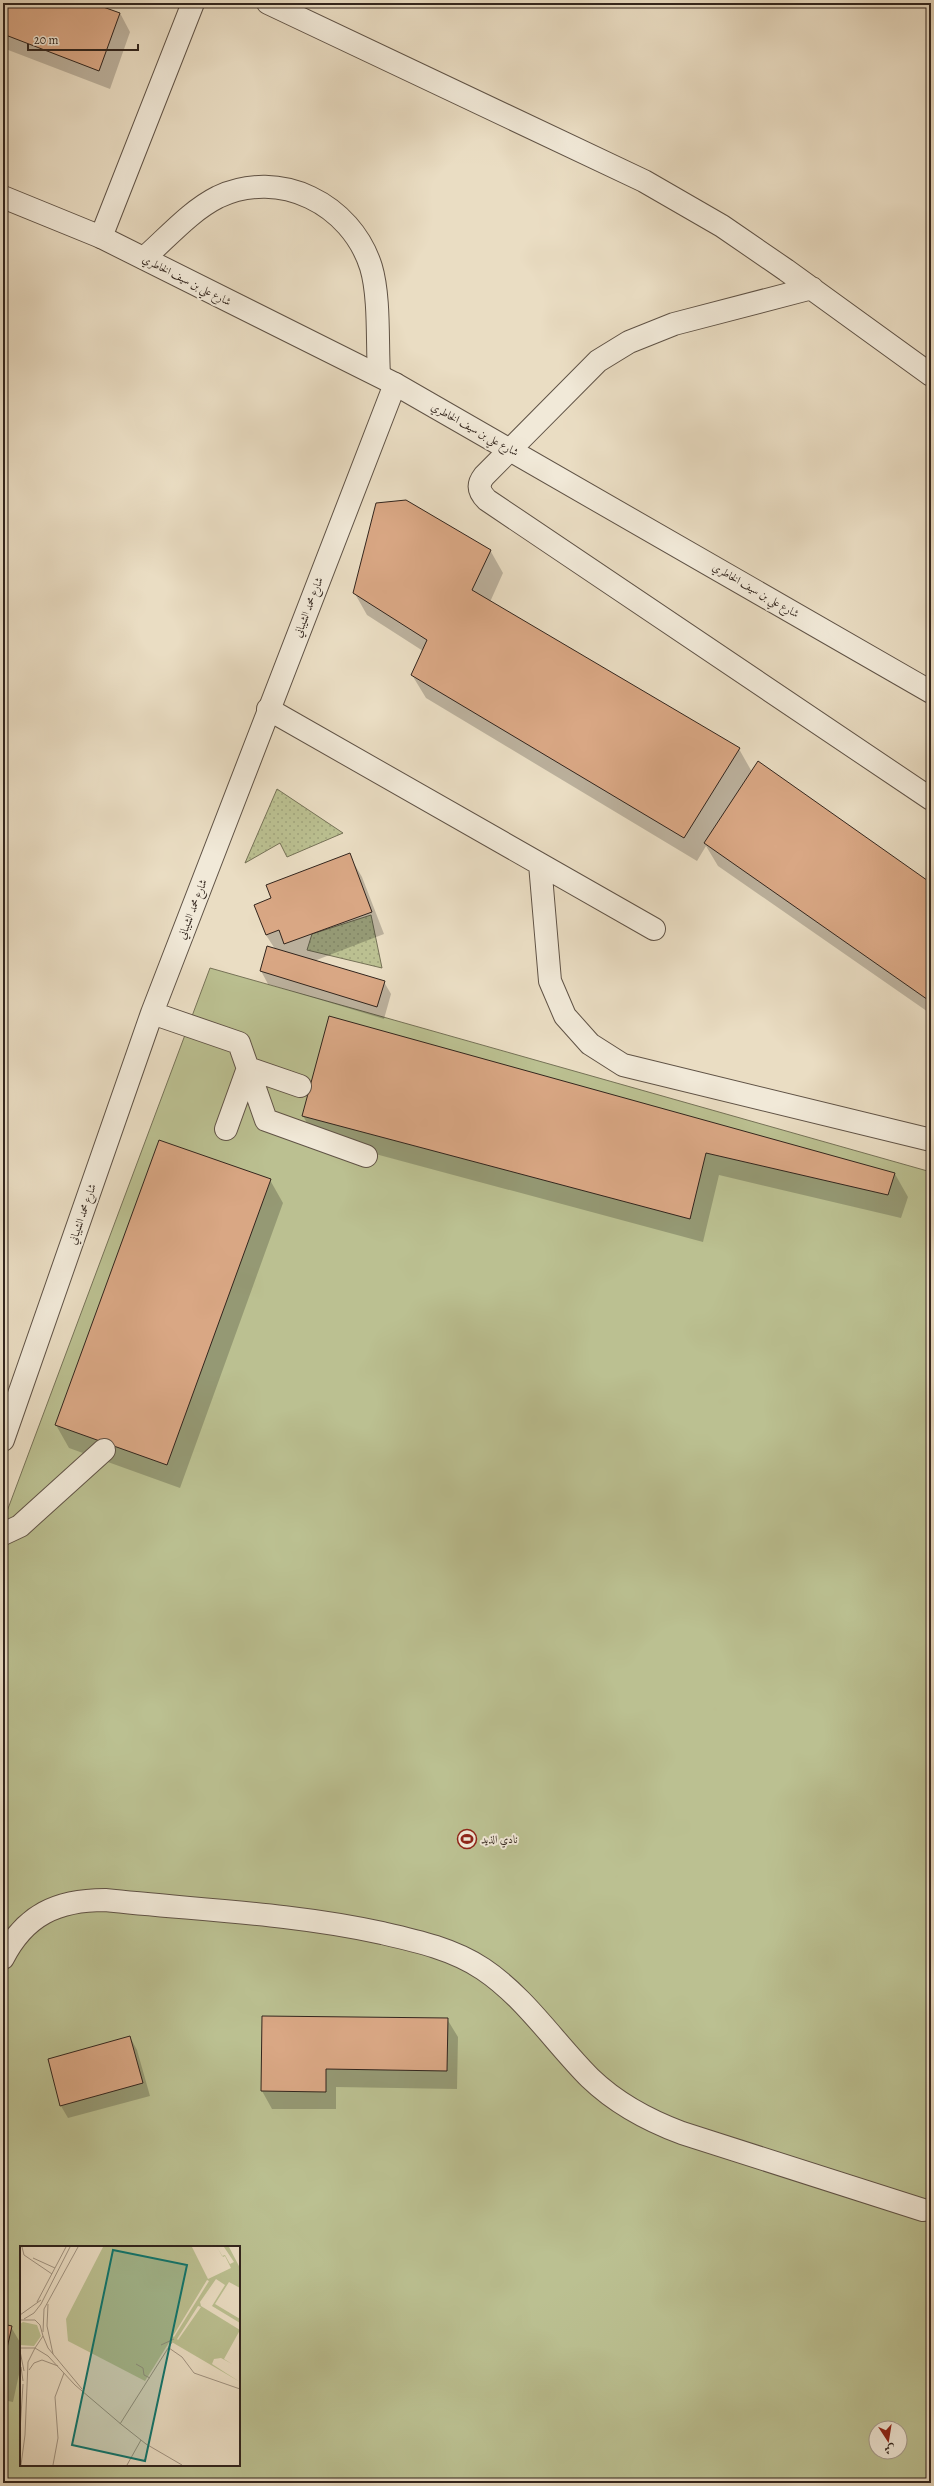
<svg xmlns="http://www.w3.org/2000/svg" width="934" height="2486" viewBox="0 0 934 2486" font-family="Alegreya,Amiri,serif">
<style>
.grass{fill:url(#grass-dots);stroke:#767257}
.garden{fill:#bbc091;stroke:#767257;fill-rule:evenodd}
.shadow{fill:#0003}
.building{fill:#d9a784;stroke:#32251d}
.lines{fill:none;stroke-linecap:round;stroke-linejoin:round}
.service-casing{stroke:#605346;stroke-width:24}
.minor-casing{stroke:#605346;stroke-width:24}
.tertiary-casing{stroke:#605346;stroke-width:24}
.service{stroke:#f1e9d8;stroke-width:22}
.minor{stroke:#f1e9d8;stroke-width:22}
.tertiary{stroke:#f1e9d8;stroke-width:22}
.labels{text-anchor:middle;stroke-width:4;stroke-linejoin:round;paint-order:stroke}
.street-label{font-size:11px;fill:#32251d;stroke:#f1e9d8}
.poi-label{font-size:11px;fill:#32251d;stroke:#f1e9d8;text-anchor:start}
.inset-road{fill:none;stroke:#a09381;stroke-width:1}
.view{fill:#0f766e;fill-opacity:0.15;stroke:#0f766e;stroke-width:2}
.inset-edge{fill:none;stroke:#32251d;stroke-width:2}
</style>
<defs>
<pattern id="grass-dots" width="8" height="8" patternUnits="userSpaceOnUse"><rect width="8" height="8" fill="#bbc091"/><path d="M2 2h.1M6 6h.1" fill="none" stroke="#a1a57d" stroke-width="1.8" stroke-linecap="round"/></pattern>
</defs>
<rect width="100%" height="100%" fill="#eaddc3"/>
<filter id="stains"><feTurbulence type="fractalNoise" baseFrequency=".005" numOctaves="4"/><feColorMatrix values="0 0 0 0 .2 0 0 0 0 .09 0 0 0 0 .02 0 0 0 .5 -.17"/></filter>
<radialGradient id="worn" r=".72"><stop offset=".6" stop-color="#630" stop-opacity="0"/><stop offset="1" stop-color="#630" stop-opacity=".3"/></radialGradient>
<path class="grass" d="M277,789L343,833L287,857L280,843L245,863Z
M371,915L382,968L307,950L312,934Z"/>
<path class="garden" d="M210,968L931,1172V2483H3V1522ZM21,2247H239V2465H21ZM876,2428H900V2452H876Z"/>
<path class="shadow" d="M3,3H89L120,13L130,32L110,89L3,48Z
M490,550L503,573L490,602L739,749L752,772L931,884V1014L718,866L706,846L697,861L426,698L412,675L423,651L367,615L354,592Z
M349,855L362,877L384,934L314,961L384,982L391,994L384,1019L268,984L261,971L275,949L266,935L255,905L272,899Z
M330,1017L895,1174L908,1197L901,1218L719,1175L703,1242L316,1138L303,1116Z
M270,1180L283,1203L180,1488L69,1448L56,1425Z
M447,2019L458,2037L457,2089L336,2087V2109H272L262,2091Z
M130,2037L137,2050L150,2096L68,2118L61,2106Z
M3,2325L11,2327L21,2344V2365L13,2402L3,2400Z"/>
<path class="building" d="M3,3H92L120,13L99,71L3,34Z
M406,500L491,550L472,590L740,748L684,838L411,675L427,640L353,593L376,503Z
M758,761L931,883V1002L704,843Z
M350,853L372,912L284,944L279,930L266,935L254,905L271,898L266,885Z
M267,946L385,981L377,1007L260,971Z
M329,1016L895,1173L888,1195L706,1153L690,1219L302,1116Z
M159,1140L271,1179L167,1465L55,1425Z
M262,2016L448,2018L447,2071L326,2069V2092L261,2091Z
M130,2036L143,2083L60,2106L48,2059Z
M3,2324L12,2326L3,2366Z"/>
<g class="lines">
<defs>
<path id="service" d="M268,3L644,181L722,226L786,270L931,375
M144,258C167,238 190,211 218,197C280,168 351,204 371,267C380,297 377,344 379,375
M812,288L674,324L629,342L598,361L484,476C477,485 479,492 487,500L931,799
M268,709L654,929
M540,864L550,981L565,1016L590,1044L623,1065L931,1140
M3,1958C25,1915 57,1900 105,1900C197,1910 291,1913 382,1933C417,1941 453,1949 483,1969C525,1997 555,2043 590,2078C617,2104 647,2120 682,2133L923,2210"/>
<path id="minor" d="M101,237L193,3
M152,1013L239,1043L266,1120L366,1156
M226,1129L248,1068L300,1086
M3,1440L152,1013L395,384
M3,1534L20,1526L104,1450"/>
<path id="tertiary" d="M3,197L101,237L395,384L931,692"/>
</defs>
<use href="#service" class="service-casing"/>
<use href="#minor" class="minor-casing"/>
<use href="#tertiary" class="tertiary-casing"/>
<use href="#service" class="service"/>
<use href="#minor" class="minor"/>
<use href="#tertiary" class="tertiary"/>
</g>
<defs>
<symbol id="stadium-ring" viewBox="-11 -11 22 22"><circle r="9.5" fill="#f1e9d8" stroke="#8f2418" stroke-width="1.5"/><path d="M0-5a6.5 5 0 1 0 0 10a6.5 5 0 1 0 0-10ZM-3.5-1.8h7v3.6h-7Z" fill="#8f2418"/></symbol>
</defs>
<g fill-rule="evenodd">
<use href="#stadium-ring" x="456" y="1828" width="22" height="22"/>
</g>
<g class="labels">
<g class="street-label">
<text transform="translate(187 280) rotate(27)" y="4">شارع علي بن سيف الخاطري</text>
<text transform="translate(475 429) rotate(29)" y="4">شارع علي بن سيف الخاطري</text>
<text transform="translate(756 590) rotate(30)" y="4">شارع علي بن سيف الخاطري</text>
<text transform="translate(308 607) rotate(-69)" y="4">شارع محمد الشيباني</text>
<text transform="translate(192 909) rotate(-69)" y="4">شارع محمد الشيباني</text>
<text transform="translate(82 1214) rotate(-71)" y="4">شارع محمد الشيباني</text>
</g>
<g class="poi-label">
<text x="481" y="1843">نادي الذيد</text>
</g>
</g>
<g transform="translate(20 2246)">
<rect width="220" height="220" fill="#eaddc3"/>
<path d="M3,76L17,79L21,90L14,100L0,99V78Z" fill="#bbc091"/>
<path d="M83,1H172L188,33L211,22L205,10L203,11L197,1L202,10L205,9L210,18L214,16L204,1H209L220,22V42L209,36L195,58L220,73V77L192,60L205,39L196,33L180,56L181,60L220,84L204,113L212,118L220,104L212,118L201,112L194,113L192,118L220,136L150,95L125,135L48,95L46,73ZM187,34L189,35L154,91L153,90ZM178,60L181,61L158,94L157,93Z" fill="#bbc091" fill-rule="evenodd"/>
<path class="inset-road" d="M2,1L4,9L32,28M13,12L35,22M17,56L46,1M28,58L27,80L33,108M0,69L21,54M4,73L14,67L21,58L50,1M0,74H15L20,79L23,90L15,102H0M23,86L24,63L58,1M23,90L28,102L62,143M141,99L154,93M15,102L28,110L55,139L102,179L126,198L162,219M149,102L162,111L174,127L220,143M0,105L4,125M116,118L123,122L124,129L130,132M1,121L3,135M9,124L14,117L22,114L38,120M100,178L152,96M0,185L3,138M1,219L5,189L8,116L15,102M33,219L38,192L35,151L44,127M107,219L121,194"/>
<path class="view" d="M93,4L167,19L125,215L52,199Z"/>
<rect width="220" height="220" class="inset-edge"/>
</g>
<rect width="934" height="2486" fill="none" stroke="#eaddc3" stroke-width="16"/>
<rect x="4" y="4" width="926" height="2478" fill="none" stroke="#32251d" stroke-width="2"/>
<rect x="8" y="8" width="918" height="2470" fill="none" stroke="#32251d"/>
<g transform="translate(888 2440) rotate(168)"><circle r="19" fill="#f1e9d8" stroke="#a59b8d"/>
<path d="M0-3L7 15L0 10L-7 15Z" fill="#8f2418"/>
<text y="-6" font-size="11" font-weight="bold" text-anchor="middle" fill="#32251d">ش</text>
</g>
<path d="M28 44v6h110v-6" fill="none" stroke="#32251d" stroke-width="2"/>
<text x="34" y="44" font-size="12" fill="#32251d" stroke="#f1e9d8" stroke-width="3" paint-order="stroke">20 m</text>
<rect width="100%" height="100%" filter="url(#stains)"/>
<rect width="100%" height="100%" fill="url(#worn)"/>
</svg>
